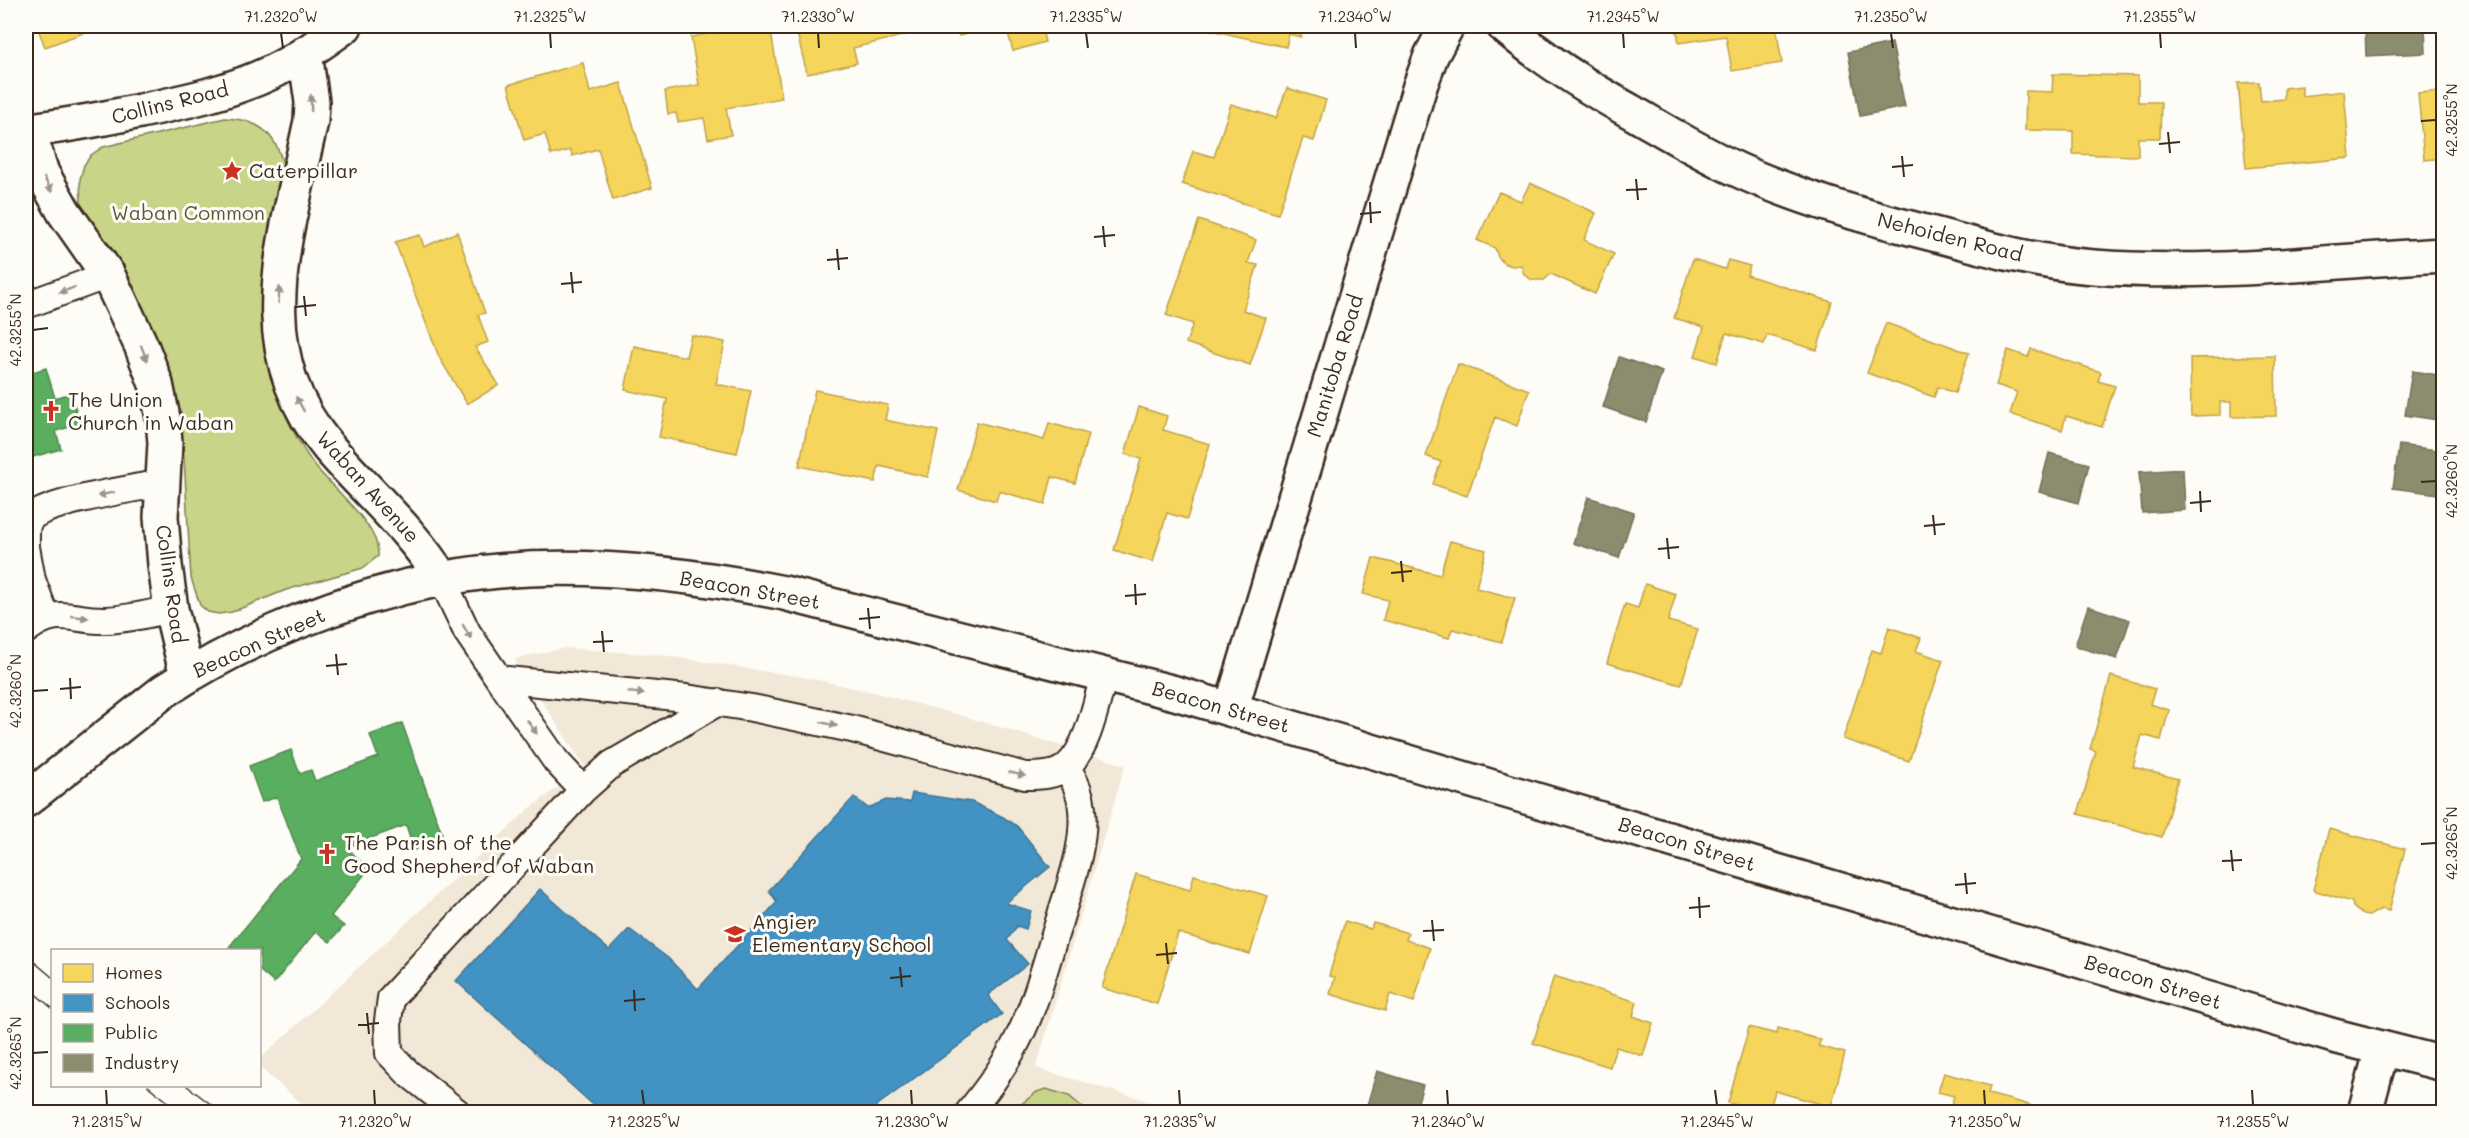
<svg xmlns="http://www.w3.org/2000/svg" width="2469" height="1138" viewBox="0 0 2469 1138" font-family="Mali,sans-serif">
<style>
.built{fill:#f2e8d7}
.green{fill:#c8d487;stroke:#827f52;stroke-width:1.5}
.homes{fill:#f6d55c;stroke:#bea249;stroke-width:1.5}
.schools{fill:#4393c3;stroke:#417492;stroke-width:1.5}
.public{fill:#5aae61;stroke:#51864d;stroke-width:1.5}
.industry{fill:#8c8c6e;stroke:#746f56;stroke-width:1.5}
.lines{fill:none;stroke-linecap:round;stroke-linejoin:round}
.lane-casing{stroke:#3b2a1e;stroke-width:30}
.street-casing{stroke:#3b2a1e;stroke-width:38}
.secondary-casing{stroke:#3b2a1e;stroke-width:38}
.lane{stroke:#fdfcf7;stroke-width:26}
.street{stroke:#fdfcf7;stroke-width:33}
.secondary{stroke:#fdfcf7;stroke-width:33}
.tram{stroke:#3b2a1e;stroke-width:1.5}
.oneway{fill:#9c938a}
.ticks{fill:none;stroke:#3b2a1e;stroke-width:2}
.labels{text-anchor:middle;stroke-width:6;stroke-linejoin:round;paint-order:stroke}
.street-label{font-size:20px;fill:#3b2a1e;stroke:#fdfcf7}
.poi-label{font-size:20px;fill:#3b2a1e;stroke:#fdfcf7;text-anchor:start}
.park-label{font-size:20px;fill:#5e5438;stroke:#fdfcf7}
.neatline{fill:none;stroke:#3b2a1e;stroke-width:2}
.ticks-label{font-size:15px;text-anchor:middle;fill:#3b2a1e}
</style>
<rect width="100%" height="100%" fill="#fdfcf7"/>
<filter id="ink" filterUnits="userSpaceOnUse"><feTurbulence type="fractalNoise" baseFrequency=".0167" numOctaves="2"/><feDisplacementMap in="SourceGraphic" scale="12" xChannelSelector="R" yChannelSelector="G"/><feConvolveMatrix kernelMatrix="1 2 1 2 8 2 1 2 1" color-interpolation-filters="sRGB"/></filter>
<g filter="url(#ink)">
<path class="built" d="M565,648L660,655L809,678L876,693L963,716L1125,765L1036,1068L1185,1112H312L260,1068V1059L529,809L585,767L514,659Z"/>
<path class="green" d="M225,118C257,119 275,132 283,164C281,199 270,233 265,267C258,318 267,371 287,418C294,433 302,448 312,462C330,487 381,525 378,556L363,568L286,590L232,612L219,614L208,612L200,605L191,578L183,441L173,383L138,299L123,268L86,217L81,207L80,179L84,165L91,155L103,147Z
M1046,1089L1069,1096L1088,1112H1011L1037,1092Z"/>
<path class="homes" d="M37,26H102L45,47Z
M752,26H770L782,98L726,108L731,135L708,139L704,118L678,122L676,113L668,114L665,91L699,85L691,37Z
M829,26H921L922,31L853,48L857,63L807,74L797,33Z
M956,26H996L959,36Z
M1006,26H1041L1045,42L1013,51Z
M1201,26H1304L1301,37L1289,34L1286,47L1201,28Z
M1676,26H1776L1782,63L1732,71L1726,36L1679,43Z
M583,63L590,92L621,83L652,188L613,200L598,149L572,156L571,150L551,155L545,134L524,140L508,85Z
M2053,74L2138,76V102H2161L2160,138H2138V156L2073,154V131L2025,130L2026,91L2052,92Z
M2259,82L2261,101L2284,99V88L2302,86V96L2344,91L2350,158L2246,168L2238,83Z
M1287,88L1326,100L1314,141L1303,138L1278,214L1182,184L1193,151L1214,157L1231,104L1276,118Z
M2444,91V158L2424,160L2418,93Z
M1530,183L1596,213L1584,240L1614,254L1595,294L1551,274L1544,280H1532L1524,274L1521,265L1512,266L1504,263L1498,257L1495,248L1477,240L1499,192L1521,201Z
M1199,220L1256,240L1248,263L1258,265L1243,310L1266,318L1250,365L1186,343L1193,324L1166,315Z
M457,232L485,313L478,315L488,342L475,347L499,385L467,404L439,357L395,242L420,235L424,247Z
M1693,259L1725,269L1728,260L1750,266L1747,275L1832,302L1817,350L1767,335L1764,344L1726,333L1717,363L1695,356L1704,327L1674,318Z
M1886,323L1969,353L1955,393L1938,387L1934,397L1867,373Z
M691,335L725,342L716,384L751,391L737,453L659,437L667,399L625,390L634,346L686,357Z
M2031,349L2101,372L2098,381L2115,386L2102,427L2066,416L2062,430L2010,414L2017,392L1996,385L2008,350L2028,357Z
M2275,356L2276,416L2231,417V402H2220V415L2191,416L2190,358Z
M1458,364L1529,390L1517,426L1495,417L1467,496L1433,484L1441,462L1426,456Z
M815,390L888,405L885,420L938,431L928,477L879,466L875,482L799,466Z
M1139,407L1167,416L1163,430L1210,444L1187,519L1167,513L1153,562L1114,550L1141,459L1125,454Z
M977,422L1044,440L1049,423L1088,434L1075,483L1052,477L1045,504L999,491L996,501L958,490Z
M1450,541L1486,550L1476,588L1515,598L1502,642L1452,629L1449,638L1383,620L1388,600L1363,594L1373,558L1440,575Z
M1645,584L1676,594L1668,621L1698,629L1681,685L1607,663L1625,604L1638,608Z
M1889,627L1921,638L1916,651L1943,660L1909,761L1843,739L1872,650L1881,653Z
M2111,676L2155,689L2150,704L2169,710L2161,740L2142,735L2133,767L2178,779L2162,837L2078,814L2096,751L2090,749Z
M2329,829L2405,849L2389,911L2381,909L2369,916L2363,915L2353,907L2352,902L2313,890Z
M1136,874L1190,890L1194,875L1268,896L1250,954L1178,933L1157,1004L1102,988Z
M1345,921L1371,929L1373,923L1391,928L1408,933L1406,940L1430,948L1414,1002L1390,994L1385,1011L1330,994L1335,977L1329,976Z
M1554,976L1637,1002L1633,1016L1653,1023L1643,1056L1616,1047L1610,1067L1533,1043Z
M1749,1027L1777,1034L1778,1028L1821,1040L1818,1046L1845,1053L1831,1107L1775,1091L1769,1112L1728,1103Z
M1944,1073L1990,1086L1988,1094L2030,1105L2028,1112H1949L1954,1096L1938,1092Z"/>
<path class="schools" d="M912,793L972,802L1003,817L1017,826L1050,867L1006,903L1031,911L1026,929L1017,926L1007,940L1028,964L988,995L1002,1014L868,1112H601L456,981L540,889L609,950L629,929L668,958L698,989L777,902L769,890L854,797L868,808L886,800L910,802Z"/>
<path class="public" d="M46,368L55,398L71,393L80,424L56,431L61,449L26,459V374Z
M402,723L444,839L414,850L406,825L347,847L368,870L331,916L344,926L330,942L316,931L274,983L260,971V950H234L229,947L301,859L277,797L262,802L249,766L291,750L300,774L311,770L315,781L378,757L370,735Z"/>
<path class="industry" d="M2365,26H2425L2426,53L2366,56Z
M1892,43L1905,107L1860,116L1848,52Z
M1619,357L1662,372L1646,422L1603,407Z
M2412,371L2444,376V421L2405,415Z
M2399,445L2444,451L2438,494L2393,488Z
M2049,453L2089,464L2079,503L2039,492Z
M2183,469L2185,510L2142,513L2139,472Z
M1588,497L1634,512L1619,558L1573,543Z
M2088,606L2130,620L2117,659L2075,646Z
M1377,1071L1423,1085L1415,1112H1365Z"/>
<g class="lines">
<defs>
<path id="lane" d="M26,305L108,275
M26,543C26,534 25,523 32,517C50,501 137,488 163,483
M26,547L32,580L46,617
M442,579L467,632L499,679L686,698L752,708L852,729L1025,776C1039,776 1055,776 1066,767C1088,750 1097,700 1104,675
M26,630C59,605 70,621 106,620C128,619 149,614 171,609
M499,679L556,761L583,790L612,764L718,702
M457,1112L408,1073L389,1053L388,1021L391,998L583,790
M969,1112C988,1089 1006,1064 1019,1037C1037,1001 1046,962 1058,925C1068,889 1086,847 1082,809C1081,793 1075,780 1066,767"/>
<path id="street" d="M1504,26C1545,61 1590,89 1637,115C1670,134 1703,154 1738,170C1801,199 1870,218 1937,235C1988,249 2040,263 2094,267C2210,276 2328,261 2444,255
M1231,709L1420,86L1431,56L1447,26
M2365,1112L2382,1049"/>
<path id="secondary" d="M305,53L312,102L311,121C287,236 244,346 329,448C367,492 411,529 442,579
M187,676L171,609L165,565L161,517L165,443L163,418L156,384L141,345L108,275L64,212L42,173L28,130C68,126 106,118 145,110C188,101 232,91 272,72C298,59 322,43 345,26
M26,800L164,691C247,637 344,598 441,579C550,558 675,571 784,593L1175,693L2334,1036L2444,1064"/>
</defs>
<use href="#lane" class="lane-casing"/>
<use href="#street" class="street-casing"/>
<use href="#secondary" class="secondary-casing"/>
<use href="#lane" class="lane"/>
<use href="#street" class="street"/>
<use href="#secondary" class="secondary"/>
<path class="tram" d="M26,955L52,977
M26,986L52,1008
M148,1086L181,1112
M187,1086L221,1112"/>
</g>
<defs><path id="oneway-solid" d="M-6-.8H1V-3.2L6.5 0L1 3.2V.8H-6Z" transform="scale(1.5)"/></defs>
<g class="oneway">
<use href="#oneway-solid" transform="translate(311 103) rotate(-91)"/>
<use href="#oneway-solid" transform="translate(48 185) rotate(62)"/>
<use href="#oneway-solid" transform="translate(67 290) rotate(160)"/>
<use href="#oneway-solid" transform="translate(279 295) rotate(-87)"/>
<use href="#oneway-solid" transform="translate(144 353) rotate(69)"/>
<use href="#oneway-solid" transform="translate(300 404) rotate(-119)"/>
<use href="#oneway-solid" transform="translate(106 494) rotate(168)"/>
<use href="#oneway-solid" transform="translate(80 617) rotate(8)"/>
<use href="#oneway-solid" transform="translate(467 632) rotate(60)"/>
<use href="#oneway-solid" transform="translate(636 693) rotate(6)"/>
<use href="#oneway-solid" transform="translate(829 724) rotate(13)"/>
<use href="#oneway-solid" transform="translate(532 727) rotate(55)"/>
<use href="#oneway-solid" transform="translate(1017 774) rotate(13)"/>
</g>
</g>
<path class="ticks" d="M281,33L283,48M550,33L551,48M818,33L819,48M1086,33L1088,48M1355,33L1356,48M1623,33L1624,48M1891,33L1893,48M2160,33L2161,48M2421,121L2436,120M2168,132L2170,153M2159,144L2180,142M1902,156L1904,177M1892,167L1913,165M1636,179L1638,200M1626,190L1647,189M1370,202L1371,223M1360,214L1381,212M1103,226L1105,247M1094,237L1115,235M837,249L839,270M827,260L848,258M571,272L573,293M561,284L582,282M304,296L306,316M295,307L316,305M33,330L48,328M2421,482L2436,481M2200,491L2201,512M2190,503L2211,501M1933,515L1935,535M1924,526L1945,524M1667,538L1669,559M1658,549L1679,547M1401,561L1403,582M1391,573L1412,571M1135,584L1136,605M1125,596L1146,594M868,608L870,629M859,619L880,617M602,631L604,652M593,642L613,641M336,654L338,675M326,666L347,664M70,678L71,699M60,689L81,687M33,691L48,690M2421,844L2436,843M2231,850L2233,871M2222,861L2242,860M1965,873L1967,894M1955,885L1976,883M1699,897L1700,918M1689,908L1710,906M1432,920L1434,941M1423,931L1444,930M1166,943L1168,964M1156,955L1177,953M900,967L902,987M890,978L911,976M634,990L635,1011M624,1001L645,999M367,1013L369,1034M358,1025L379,1023M33,1053L48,1052M106,1090L107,1105M374,1090L375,1105M642,1090L644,1105M911,1090L912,1105M1179,1090L1180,1105M1447,1090L1448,1105M1715,1090L1717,1105M1984,1090L1985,1105M2252,1090L2253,1105"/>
<defs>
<symbol id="sight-bare" viewBox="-9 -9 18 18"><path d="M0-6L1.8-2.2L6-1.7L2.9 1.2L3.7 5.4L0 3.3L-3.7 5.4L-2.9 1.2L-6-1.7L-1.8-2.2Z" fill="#c8321e" stroke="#fdfcf7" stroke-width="2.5" paint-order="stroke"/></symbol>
<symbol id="church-bare" viewBox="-9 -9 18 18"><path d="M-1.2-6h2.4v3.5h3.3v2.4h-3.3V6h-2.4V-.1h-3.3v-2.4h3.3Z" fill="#c8321e" stroke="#fdfcf7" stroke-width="2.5" paint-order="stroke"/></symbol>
<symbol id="school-bare" viewBox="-9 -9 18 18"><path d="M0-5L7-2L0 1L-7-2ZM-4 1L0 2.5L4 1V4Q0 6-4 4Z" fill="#c8321e" stroke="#fdfcf7" stroke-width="2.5" paint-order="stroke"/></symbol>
</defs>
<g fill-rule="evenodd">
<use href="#sight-bare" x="217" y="156" width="30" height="30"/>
<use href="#church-bare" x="36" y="396" width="30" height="30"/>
<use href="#church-bare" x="312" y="839" width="30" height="30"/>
<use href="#school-bare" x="720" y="919" width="30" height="30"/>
</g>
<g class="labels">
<g class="street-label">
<text transform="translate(170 103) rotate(-14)" y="7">Collins Road</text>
<text transform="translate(1950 237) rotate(14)" y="7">Nehoiden Road</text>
<text transform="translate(1335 366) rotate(-73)" y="7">Manitoba Road</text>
<text transform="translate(368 487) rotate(48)" y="7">Waban Avenue</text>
<text transform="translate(171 584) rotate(82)" y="7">Collins Road</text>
<text transform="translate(750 590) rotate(10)" y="7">Beacon Street</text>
<text transform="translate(259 643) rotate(-24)" y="7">Beacon Street</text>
<text transform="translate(1221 707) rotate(16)" y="7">Beacon Street</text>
<text transform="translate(1687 844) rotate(17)" y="7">Beacon Street</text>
<text transform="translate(2153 982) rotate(17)" y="7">Beacon Street</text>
</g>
<g class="poi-label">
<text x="249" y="178">Caterpillar</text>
<text x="68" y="407">The Union<tspan x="68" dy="23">Church in Waban</tspan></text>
<text x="344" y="850">The Parish of the<tspan x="344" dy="23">Good Shepherd of Waban</tspan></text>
<text x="752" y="929">Angier<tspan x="752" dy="23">Elementary School</tspan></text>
</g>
<g class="park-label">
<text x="188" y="220">Waban Common</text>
</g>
</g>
<rect width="2469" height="1138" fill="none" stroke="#fdfcf7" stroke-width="66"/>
<rect x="51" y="949" width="210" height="138" fill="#fdfcf7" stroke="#afa8a0" stroke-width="1.5"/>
<rect x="63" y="964" width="30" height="18" fill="#f6d55c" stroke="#afa8a0" stroke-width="1.5"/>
<text x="105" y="979" font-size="18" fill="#3b2a1e">Homes</text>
<rect x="63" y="994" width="30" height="18" fill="#4393c3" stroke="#afa8a0" stroke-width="1.5"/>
<text x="105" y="1009" font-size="18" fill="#3b2a1e">Schools</text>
<rect x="63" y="1024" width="30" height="18" fill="#5aae61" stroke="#afa8a0" stroke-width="1.5"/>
<text x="105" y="1039" font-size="18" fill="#3b2a1e">Public</text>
<rect x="63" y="1054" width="30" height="18" fill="#8c8c6e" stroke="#afa8a0" stroke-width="1.5"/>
<text x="105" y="1069" font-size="18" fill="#3b2a1e">Industry</text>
<rect x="33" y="33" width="2403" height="1072" class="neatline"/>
<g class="ticks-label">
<text x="281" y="22">71.2320°W</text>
<text x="550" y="22">71.2325°W</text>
<text x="818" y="22">71.2330°W</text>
<text x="1086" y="22">71.2335°W</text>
<text x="1355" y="22">71.2340°W</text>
<text x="1623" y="22">71.2345°W</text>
<text x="1891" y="22">71.2350°W</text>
<text x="2160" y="22">71.2355°W</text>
<text transform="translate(2452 120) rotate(-90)" y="5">42.3255°N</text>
<text transform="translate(16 330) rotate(-90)" y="5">42.3255°N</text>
<text transform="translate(2452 481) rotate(-90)" y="5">42.3260°N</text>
<text transform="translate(16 691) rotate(-90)" y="5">42.3260°N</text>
<text transform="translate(2452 843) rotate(-90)" y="5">42.3265°N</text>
<text transform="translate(16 1053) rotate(-90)" y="5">42.3265°N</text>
<text x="107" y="1127">71.2315°W</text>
<text x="375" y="1127">71.2320°W</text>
<text x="644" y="1127">71.2325°W</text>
<text x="912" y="1127">71.2330°W</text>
<text x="1180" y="1127">71.2335°W</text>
<text x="1448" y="1127">71.2340°W</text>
<text x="1717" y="1127">71.2345°W</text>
<text x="1985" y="1127">71.2350°W</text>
<text x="2253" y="1127">71.2355°W</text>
</g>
</svg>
